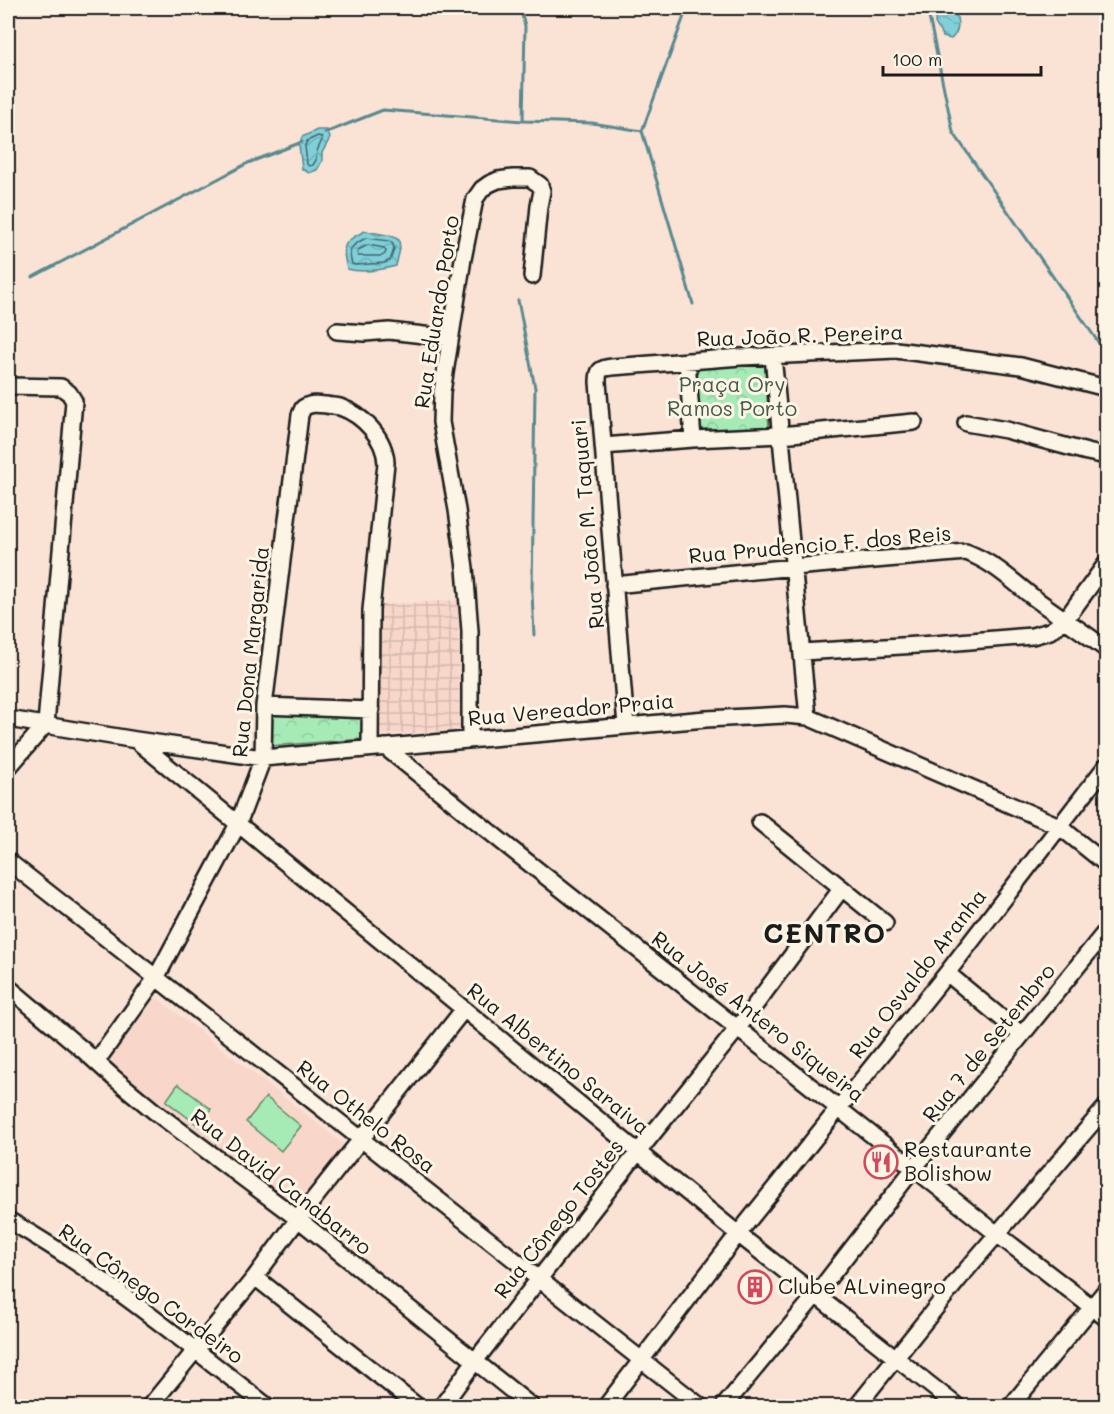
<svg xmlns="http://www.w3.org/2000/svg" width="1114" height="1414" viewBox="0 0 1114 1414" font-family="Mali,sans-serif">
<style>
.built{fill:#f8d7ca}
.industrial{fill:url(#industrial-grid)}
.park{fill:url(#park-crowns);stroke:#618469;stroke-width:1.5}
.garden{fill:#a6ebb6;stroke:#618469;stroke-width:1.5}
.water{fill:url(#water-waves);stroke:#58888e;stroke-width:1.5}
.lines{fill:none;stroke-linecap:round;stroke-linejoin:round}
.shore{stroke:#446468;stroke-width:1.5}
.stream{stroke:#58888e;stroke-width:3}
.minor-casing{stroke:#1c1c1c;stroke-width:20}
.minor{stroke:#fcf5e5;stroke-width:15}
.labels{text-anchor:middle;stroke-width:6;stroke-linejoin:round;paint-order:stroke}
.street-label{font-size:21px;fill:#1c1c1c;stroke:#fcf5e5}
.park-label{font-size:21px;fill:#455a4a;stroke:#fcf5e5}
.poi-label{font-size:21px;fill:#1c1c1c;stroke:#fcf5e5;text-anchor:start}
.district-label{font-size:27px;font-weight:bold;letter-spacing:1.5px;fill:#1c1c1c;stroke:#fcf5e5}
</style>
<defs>
<pattern id="industrial-grid" width="8" height="8" patternUnits="userSpaceOnUse" patternTransform="scale(1.5)"><rect width="8" height="8" fill="#f8d7ca"/><path d="M0 4h8M4 0v8" fill="none" stroke="#d4b8ad"/></pattern>
<pattern id="park-crowns" width="20" height="18" patternUnits="userSpaceOnUse" patternTransform="scale(1.5)"><rect width="20" height="18" fill="#a6ebb6"/><path d="M2 6a3 3 0 1 1 6 0M12 15a3 3 0 1 1 6 0" fill="none" stroke="#8ec99c"/></pattern>
<pattern id="water-waves" width="16" height="10" patternUnits="userSpaceOnUse" patternTransform="scale(1.5)"><rect width="16" height="10" fill="#80d0da"/><path d="M0 5q4-4 8 0t8 0" fill="none" stroke="#6eb2ba"/></pattern>
</defs>
<rect width="100%" height="100%" fill="#fae3d5"/>
<filter id="ink" filterUnits="userSpaceOnUse"><feTurbulence type="fractalNoise" baseFrequency=".0167" numOctaves="2"/><feDisplacementMap in="SourceGraphic" scale="12" xChannelSelector="R" yChannelSelector="G"/><feConvolveMatrix kernelMatrix="1 2 1 2 8 2 1 2 1" color-interpolation-filters="sRGB"/></filter>
<g filter="url(#ink)">
<path class="built" d="M156,997L345,1145L298,1209L107,1061Z"/>
<path class="industrial" d="M458,600L460,730L379,735L378,605Z"/>
<path class="park" d="M765,364L769,428L701,431L695,367Z
M271,712L364,718L363,739L269,746Z"/>
<path class="garden" d="M178,1084L211,1109L199,1126L166,1101Z
M266,1097L301,1126L281,1151L246,1122Z"/>
<path class="water" d="M936,8H955V9C958,21 961,30 951,39L943,37L935,23Z
M317,130H327L330,138L322,153V161L317,170L309,173L302,169L299,145L302,137Z
M365,231L392,236L399,240L400,249L396,266C381,270 362,273 347,269C341,244 343,242 365,231Z"/>
<g class="lines">
<path class="shore" d="M318,136L321,137L322,140L317,151L316,160L313,165L309,166L307,164L305,146L307,141Z
M366,238L389,241L393,244L394,249L390,261L384,263L356,265L352,264C347,248 352,245 366,238Z
M368,245L384,248L386,251L385,254L382,256H358L357,253L360,249Z"/>
<path class="stream" d="M520,8L525,26L523,121
M687,8L642,131L693,304
M921,8L929,17L953,132L1105,352
M325,133L383,110L523,121L592,123L642,131
M33,277L248,163L302,142
M518,300L535,388L532,593L534,635"/>
<defs>
<path id="minor" d="M337,331L365,333L389,331L450,338
M773,356L808,717
M687,361L693,439
M8,386L61,387L69,393L74,401L46,724
M966,423L1006,430L1087,452L1106,456
M603,446L693,439L781,435L914,422
M614,585L794,567L966,552C992,562 1008,577 1029,594C1054,613 1081,630 1106,649
M802,652L934,644L1032,636L1050,631L1066,619L1106,564
M264,706L371,710
M8,719L136,740L263,758L706,719L785,715L808,717L1059,826L1106,864
M626,726L598,382C598,369 600,369 612,367L741,357L896,350L1021,366L1106,388
M470,739V631L465,568L457,510L441,422L442,392L463,259L475,199L482,189L489,184L498,180L513,178H530L540,185L542,191L539,206L532,276
M137,741L738,1234L957,1406
M385,747L501,841L997,1234L1106,1318
M8,768L46,724
M760,822L885,923
M8,861L700,1406
M947,973L1022,1035
M8,987L83,1050L114,1078L154,1111L298,1219L531,1406
M96,1062L156,978L238,824L263,758L264,706L300,415L303,408C311,403 317,404 326,405C330,406 336,406 340,407C363,415 385,438 386,463L371,610L370,748
M8,1220C100,1272 183,1341 267,1406
M255,1277L417,1406
M150,1406L255,1277L298,1219L464,1009
M442,1406L475,1361L638,1152L738,1028L842,888
M606,1406L738,1234L947,973L1106,766
M724,1406L815,1296L914,1168L1106,931
M857,1406L962,1275L1106,1107
M1011,1406L1106,1290"/>
</defs>
<use href="#minor" class="minor-casing"/>
<use href="#minor" class="minor"/>
</g>
</g>
<defs>
<symbol id="restaurant-ring" viewBox="-11 -11 22 22"><circle r="9.5" fill="#fcf5e5" stroke="#d1495b" stroke-width="1.5"/><path d="M-5-6h1v4h1v-4h1v4h1v-4h1v5L-1.5 .5V6h-2V.5L-5-1ZM5-6V6H3V1.5H1.5Q1.5-4 5-6Z" fill="#d1495b"/></symbol>
<symbol id="building-ring" viewBox="-11 -11 22 22"><circle r="9.5" fill="#fcf5e5" stroke="#d1495b" stroke-width="1.5"/><path d="M-4-6H4V6H1V3H-1V6H-4ZM-2.5-4.3h1.7v1.8h-1.7ZM.8-4.3h1.7v1.8H.8ZM-2.5-1h1.7V.8h-1.7ZM.8-1h1.7V.8H.8Z" fill="#d1495b"/></symbol>
</defs>
<g fill-rule="evenodd">
<use href="#restaurant-ring" x="862" y="1143" width="38" height="38"/>
<use href="#building-ring" x="736" y="1268" width="38" height="38"/>
</g>
<g class="labels">
<g class="street-label">
<text transform="translate(437 312) rotate(-81)" y="7">Rua Eduardo Porto</text>
<text transform="translate(800 336) rotate(-2)" y="7">Rua João R. Pereira</text>
<text transform="translate(588 524) rotate(-95)" y="7">Rua João M. Taquari</text>
<text transform="translate(820 545) rotate(-5)" y="7">Rua Prudencio F. dos Reis</text>
<text transform="translate(251 652) rotate(-84)" y="7">Rua Dona Margarida</text>
<text transform="translate(571 710) rotate(-5)" y="7">Rua Vereador Praia</text>
<text transform="translate(918 974) rotate(-52)" y="7">Rua Osvaldo Aranha</text>
<text transform="translate(758 1017) rotate(38)" y="7">Rua José Antero Siqueira</text>
<text transform="translate(989 1043) rotate(-51)" y="7">Rua 7 de Setembro</text>
<text transform="translate(558 1059) rotate(39)" y="7">Rua Albertino Saraiva</text>
<text transform="translate(366 1117) rotate(38)" y="7">Rua Othelo Rosa</text>
<text transform="translate(281 1182) rotate(38)" y="7">Rua David Canabarro</text>
<text transform="translate(559 1219) rotate(-52)" y="7">Rua Cônego Tostes</text>
<text transform="translate(151 1294) rotate(36)" y="7">Rua Cônego Cordeiro</text>
</g>
<g class="park-label">
<text x="732" y="392">Praça Ory<tspan x="732" dy="24">Ramos Porto</tspan></text>
</g>
<g class="poi-label">
<text x="904" y="1157">Restaurante<tspan x="904" dy="24">Bolishow</tspan></text>
<text x="778" y="1294">Clube ALvinegro</text>
</g>
<g class="district-label">
<text x="825" y="943">CENTRO</text>
</g>
</g>
<rect width="1114" height="1414" fill="none" stroke="#fcf5e5" stroke-width="30"/>
<rect x="15" y="15" width="1084" height="1384" fill="none" stroke="#1c1c1c" stroke-width="2" filter="url(#ink)"/>
<path d="M883 66v9h158v-9" fill="none" stroke="#1c1c1c" stroke-width="3"/>
<text x="892" y="66" font-size="18" fill="#1c1c1c" stroke="#fcf5e5" stroke-width="4.5" paint-order="stroke">100 m</text>
</svg>
